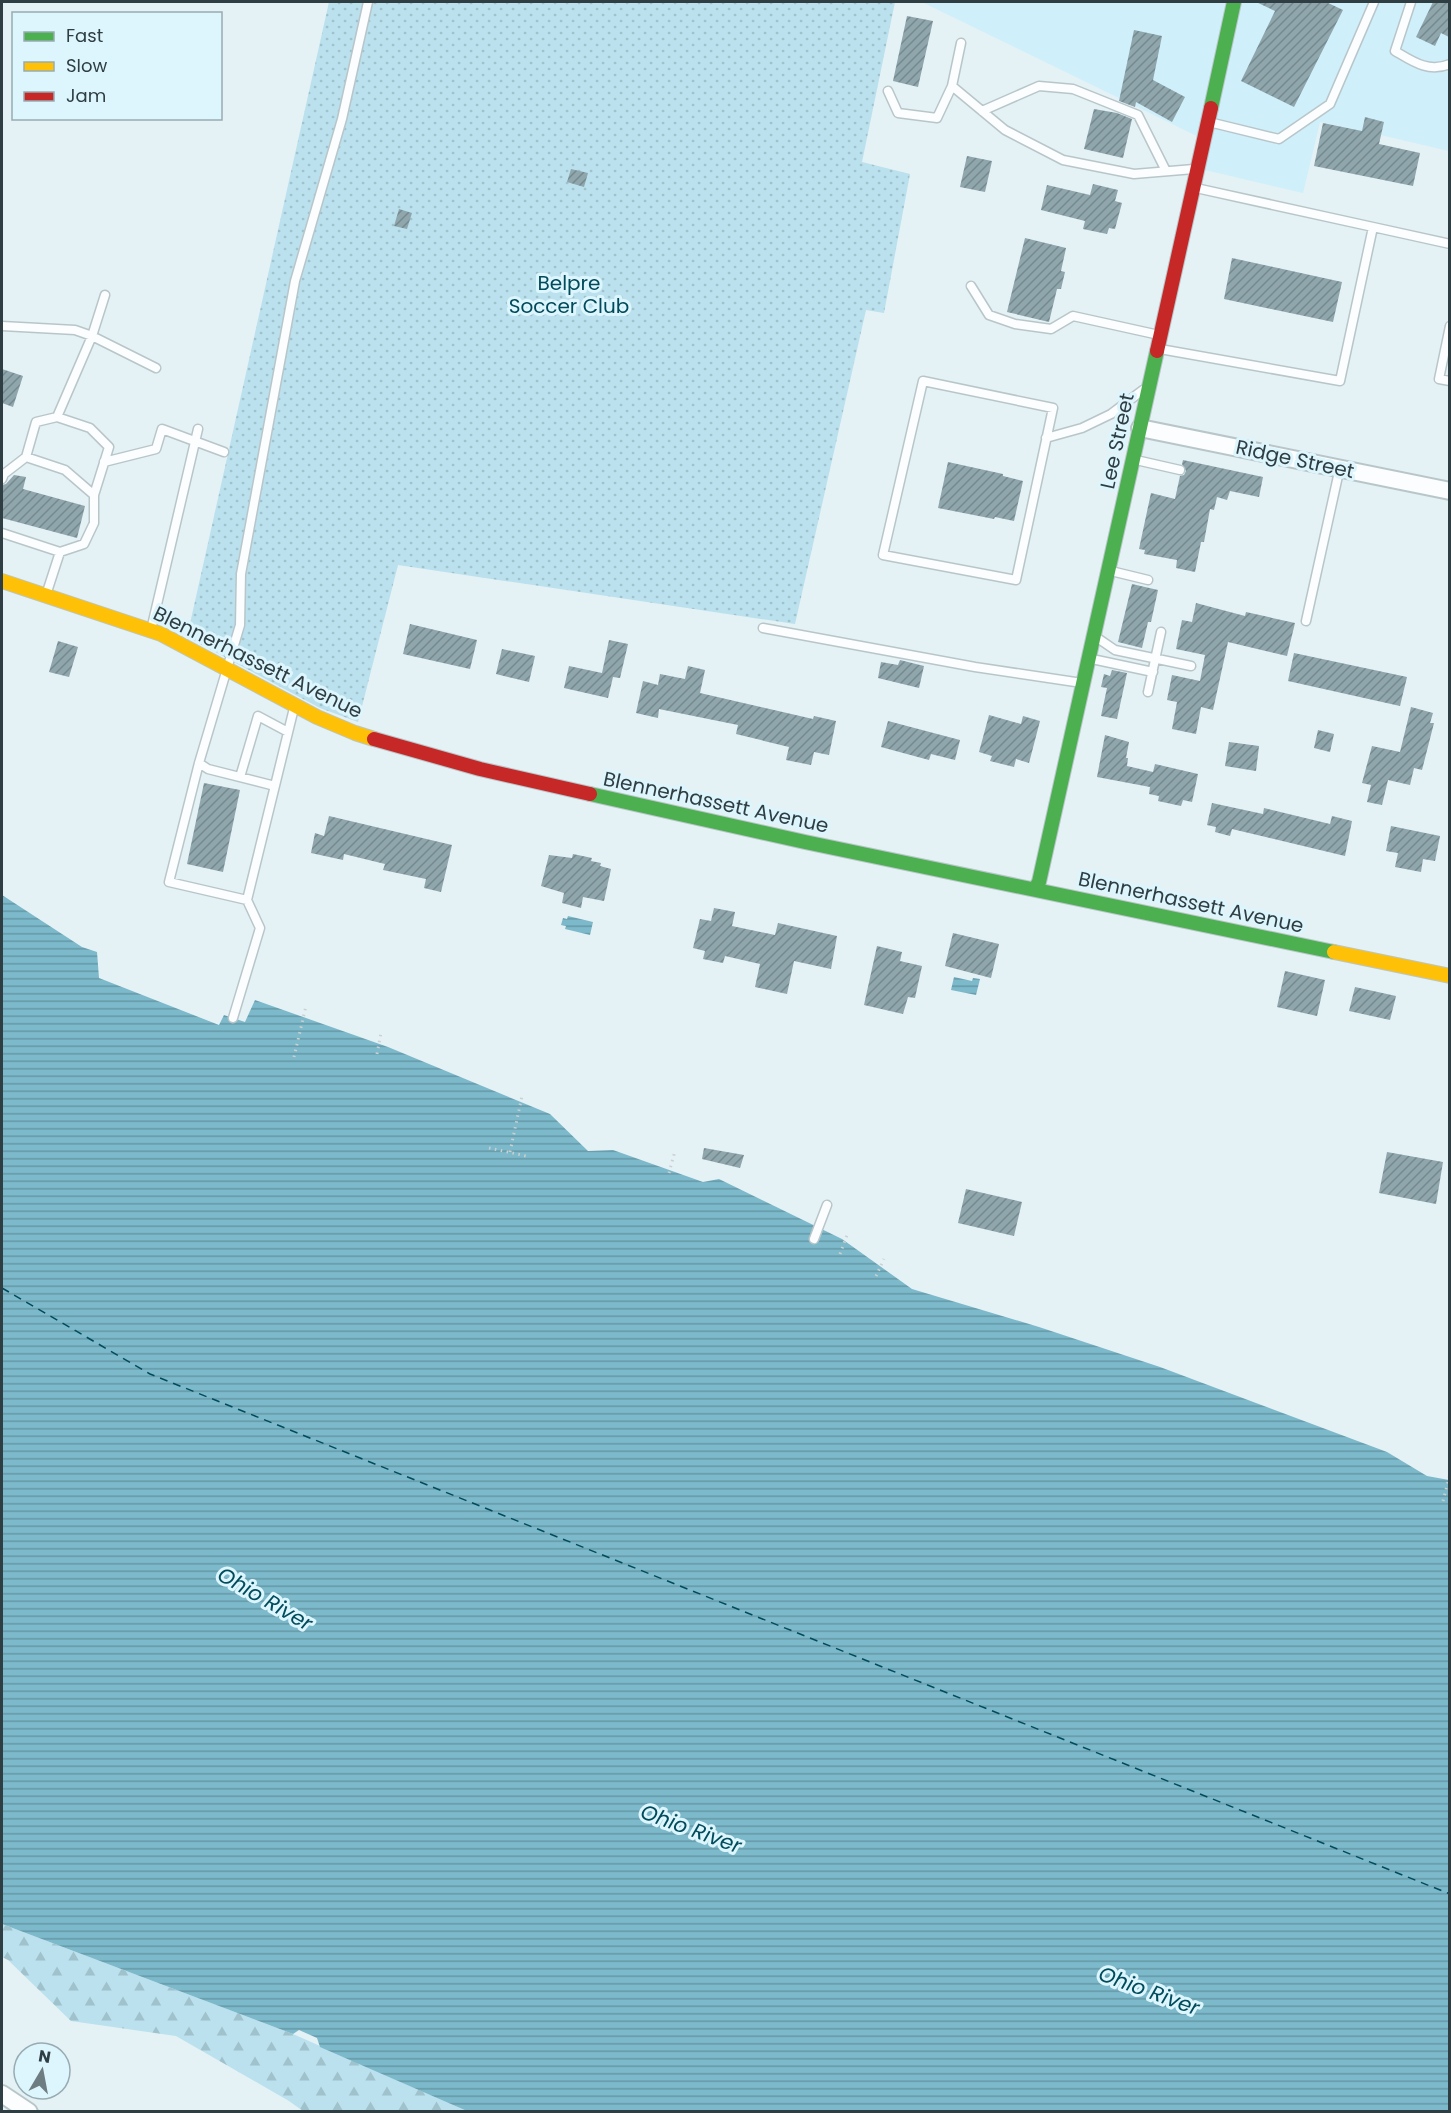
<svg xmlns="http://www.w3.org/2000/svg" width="1451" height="2113" viewBox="0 0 1451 2113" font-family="Poppins,sans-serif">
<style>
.built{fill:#cfeffa}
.forest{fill:url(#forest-firs)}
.park{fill:url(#park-dots)}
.water{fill:url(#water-rules)}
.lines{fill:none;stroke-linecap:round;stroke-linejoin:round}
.ferry{stroke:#004c5c;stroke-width:1.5;stroke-dasharray:8 6;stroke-linecap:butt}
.building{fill:url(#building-hatch)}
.lane-casing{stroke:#b8c6ca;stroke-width:11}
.street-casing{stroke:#b8c6ca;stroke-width:20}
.fast-casing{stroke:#b8c6ca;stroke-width:16}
.slow-casing{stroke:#b8c6ca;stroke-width:16}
.jam-casing{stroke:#b8c6ca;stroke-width:16}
.path{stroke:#cbd0d2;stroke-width:3;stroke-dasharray:1.5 4.5;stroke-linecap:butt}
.lane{stroke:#fbfdfe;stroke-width:8}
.street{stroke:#fbfdfe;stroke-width:16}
.fast{stroke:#4caf50;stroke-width:14}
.slow{stroke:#ffc107;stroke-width:14}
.jam{stroke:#c62828;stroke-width:14}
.labels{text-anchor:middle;stroke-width:6;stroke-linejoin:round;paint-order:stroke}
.park-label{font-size:20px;fill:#004a5b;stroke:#ddf5fc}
.street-label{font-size:20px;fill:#2e3e43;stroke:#ddf5fc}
.water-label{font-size:21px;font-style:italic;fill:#004c5c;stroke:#ddf5fc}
</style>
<defs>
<pattern id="forest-firs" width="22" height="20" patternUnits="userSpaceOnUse" patternTransform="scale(1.5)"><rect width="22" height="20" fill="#bae1ed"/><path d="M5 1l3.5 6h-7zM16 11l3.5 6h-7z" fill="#a0c2cc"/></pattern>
<pattern id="park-dots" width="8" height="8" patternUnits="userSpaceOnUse" patternTransform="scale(1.5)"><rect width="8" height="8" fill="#bae1ed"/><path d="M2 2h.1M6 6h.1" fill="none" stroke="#a0c2cc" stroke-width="1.8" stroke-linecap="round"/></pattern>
<pattern id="water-rules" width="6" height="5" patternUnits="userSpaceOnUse" patternTransform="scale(1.5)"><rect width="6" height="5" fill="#7cb9cb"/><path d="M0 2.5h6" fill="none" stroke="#6698a6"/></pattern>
<pattern id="building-hatch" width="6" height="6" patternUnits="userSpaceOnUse" patternTransform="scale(1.5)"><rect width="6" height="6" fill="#8fa6ac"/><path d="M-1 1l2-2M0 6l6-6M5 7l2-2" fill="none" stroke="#75898e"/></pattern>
</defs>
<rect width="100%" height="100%" fill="#e4f1f5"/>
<path class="built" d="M922,2H1449V151L1381,135L1384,122L1365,118L1362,131L1320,122L1303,193L1197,168L1203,139Z"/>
<path class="forest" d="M2,1924L293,2034L467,2111H303L289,2101L176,2036L71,2021L8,1960L2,1957Z"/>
<path class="park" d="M329,2H895L862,162L910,174L884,313L866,310L795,624L398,565L358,722L320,708L187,637Z"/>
<path class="water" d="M2,895L82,947L97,952L99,978L219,1025L224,1015L245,1022L255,1000L388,1047L550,1114L588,1151L613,1150L703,1182L719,1179L842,1239L912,1289L1039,1327L1160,1367L1387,1452L1427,1476L1449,1480V2111H467L320,2047L317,2038L299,2030L293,2034L2,1924Z
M568,916L593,922L590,935L565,929L566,926L561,925L563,918L567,919Z
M954,977L972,981L973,978L980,979L976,995L951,990Z"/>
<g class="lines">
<path class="ferry" d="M2,1288L150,1374L1450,1894"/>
</g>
<path class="building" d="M1256,2H1326L1343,10L1294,107L1241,81L1275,11Z
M1433,2H1449V37L1441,33L1435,46L1416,37Z
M907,16L933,21L918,87L893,81Z
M1134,30L1162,36L1153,80L1185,97L1172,122L1136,102L1135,107L1119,101Z
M1094,109L1117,113L1132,119L1123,158L1084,149Z
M1365,117L1384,122L1379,144L1420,153L1413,186L1314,166L1323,123L1362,131Z
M967,156L992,161L985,192L960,187Z
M571,169L588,173L584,187L567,182Z
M1093,184L1118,190L1115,201L1122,203L1115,229L1109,228L1107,234L1083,229L1085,221L1041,210L1047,185L1090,195Z
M399,209L412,213L407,229L394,226Z
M1025,238L1066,248L1061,271L1065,272L1061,289H1057L1049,322L1007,312Z
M1232,258L1342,282L1333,322L1224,299Z
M2,369L23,376L13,407L2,403Z
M1183,460L1263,477L1259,497L1230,491L1227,500L1217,497L1214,510L1210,509L1204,542H1201L1195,572L1176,568L1177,560L1144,554L1145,550L1139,549L1151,493L1175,499L1180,476L1184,475L1186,471L1182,464Z
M948,462L1003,474V476L1023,481L1014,521L995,517L994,519L938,508Z
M14,475L26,477L23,489L85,506L77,538L2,518V485L6,484Z
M1132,584L1158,590L1151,622H1148L1142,648L1118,642Z
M1196,603L1245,616L1246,612L1295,623L1287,656L1228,642L1213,710L1201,707L1196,734L1172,729L1177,702L1167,700L1172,675L1200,681L1205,655L1176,649L1182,620L1192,622Z
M410,624L477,640L470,669L403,654Z
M609,640L628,644L620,678L613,677L608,698L564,688L569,666L602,673Z
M58,641L78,647L69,677L49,672Z
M502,649L535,656L529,682L496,674Z
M1294,653L1407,677L1400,706L1288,681Z
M900,660L924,666L919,688L878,678L881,662L898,665Z
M688,666L705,670L700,693L813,719L814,716L836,721L829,755L814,752L811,765L786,760L789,747L736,734L738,725L659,709L658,718L636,713L643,681L658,685L660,674L685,679Z
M1112,670L1127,673L1117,719L1101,716L1107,688L1101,687L1104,674L1110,676Z
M1411,707L1433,713L1430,723H1434L1422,770L1414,768L1410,785L1388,780L1382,805L1367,802L1371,785L1362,783L1372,746L1400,752Z
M989,715L1021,724L1023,716L1040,721L1029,763L1016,759L1014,767L990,761L992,756L979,752Z
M888,721L960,740L955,760L931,754L929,760L881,747Z
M1318,730L1334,734L1330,752L1314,748Z
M1105,735L1129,742L1126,758H1128L1127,766L1153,772L1155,764L1198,774L1192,802L1183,800L1181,806L1158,801L1159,796L1149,794L1150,787L1097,777Z
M1229,742L1259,746L1256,771L1225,766Z
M204,783L240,790L223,872L187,864Z
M1212,803L1263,814L1264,808L1330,824L1332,816L1352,821L1345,856L1232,829L1230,836L1215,832L1216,827L1207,825Z
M329,816L452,845L441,892L424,888L426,879L383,870L385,864L344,854L343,860L311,853L315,833L324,836Z
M1391,826L1440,836L1435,861L1423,859L1421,872L1395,867L1398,853L1386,851Z
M573,854L592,858L591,861L601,863L600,866L611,869L604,901L583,897L581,908L562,903L564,893L541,886L549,855L572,858Z
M714,908L735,912L732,926L775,935L778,923L837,936L831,969L794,961L787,994L755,987L760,964L725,956L723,963L703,959L705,951L693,948L700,919L711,921Z
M953,933L999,944L991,978L945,966Z
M877,946L902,952L900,961L922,966L915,998L908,997L903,1014L864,1005Z
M1285,971L1325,980L1317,1016L1277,1007Z
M1355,987L1396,996L1390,1020L1349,1011Z
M704,1148L744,1155L740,1168L702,1159Z
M1387,1152L1443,1162L1436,1204L1379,1193Z
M966,1189L1022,1202L1014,1236L958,1223Z"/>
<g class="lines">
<defs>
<path id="lane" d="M1411,2L1395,51C1412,61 1428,73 1450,64
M952,86L1005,130L1063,160L1134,174L1194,169
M888,91L898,113L937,118L952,86L961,43
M982,111L1039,86L1073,89L1138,115L1166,171
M1209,122L1279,139L1330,104L1374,2
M1373,227L1450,244
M971,286L989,315L1015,324L1051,329L1073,316L1159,335
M2,326L75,330L92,336L156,368
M1450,326L1439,379L1450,381
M1160,349L1340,381L1373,227L1196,188
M923,381L1053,408L1016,580L883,555Z
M57,417L90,428L109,447L94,495
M1046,438L1082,428L1111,414L1143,390
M26,457L36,422L57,417L92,336L105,295
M1136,460L1180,470
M104,462L156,449L162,429L224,452
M2,479L4,474L26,457L65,470L94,495V523L84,544L60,552
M2,533L60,552L46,595
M1111,571L1148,580
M1306,621L1340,467
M763,628L975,667L1082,683
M151,630L198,429
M1096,637L1115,650L1191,666
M1092,659L1153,672
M1148,692L1161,632
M294,708L247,900L169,882L199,763L240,625L241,574L295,281L342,119L368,2
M199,763L208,769L275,786
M240,777L258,716L288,732
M233,1018L260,928L247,900
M814,1239L827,1205"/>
<path id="street" d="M1140,428L1450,491
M2,2094L29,2112"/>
<path id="fast" d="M1211,108L1234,2
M590,794L805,842L1334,952
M1035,889L1039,882L1157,351"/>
<path id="slow" d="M2,581L161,634L317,717L355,733L374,739
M1334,952L1450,976"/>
<path id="jam" d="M1157,351L1211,108
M374,739L480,769L590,794"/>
</defs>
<use href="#lane" class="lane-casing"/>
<use href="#street" class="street-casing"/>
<use href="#fast" class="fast-casing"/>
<use href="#slow" class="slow-casing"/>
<use href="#jam" class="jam-casing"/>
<path class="path" d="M377,1054L381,1033
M294,1057L306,1006
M489,1148L526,1156
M510,1152L522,1096
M669,1173L675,1151
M840,1254L847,1235
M876,1276L884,1259
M1443,1501L1450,1474"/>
<use href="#lane" class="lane"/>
<use href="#street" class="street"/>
<use href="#fast" class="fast"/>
<use href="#slow" class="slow"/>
<use href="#jam" class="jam"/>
</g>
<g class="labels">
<g class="park-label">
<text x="569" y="290">Belpre<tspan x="569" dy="23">Soccer Club</tspan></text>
</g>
<g class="street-label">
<text transform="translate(1117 441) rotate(-78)" y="7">Lee Street</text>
<text transform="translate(1295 459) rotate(12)" y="7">Ridge Street</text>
<text transform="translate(258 662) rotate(26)" y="7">Blennerhassett Avenue</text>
<text transform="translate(716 802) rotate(12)" y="7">Blennerhassett Avenue</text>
<text transform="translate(1191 902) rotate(12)" y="7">Blennerhassett Avenue</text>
</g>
<g class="water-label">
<text transform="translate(265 1599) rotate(30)" y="7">Ohio River</text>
<text transform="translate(691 1829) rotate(20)" y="7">Ohio River</text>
<text transform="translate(1149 1991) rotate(20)" y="7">Ohio River</text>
</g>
</g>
<rect width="1451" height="2113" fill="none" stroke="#2e3e43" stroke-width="6"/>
<rect x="12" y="12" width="210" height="108" fill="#ddf5fc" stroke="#97acb2" stroke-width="1.5"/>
<rect x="24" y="32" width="30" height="9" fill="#4caf50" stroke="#97acb2" stroke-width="1.5"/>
<text x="66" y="42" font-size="18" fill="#2e3e43">Fast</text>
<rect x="24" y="62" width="30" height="9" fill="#ffc107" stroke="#97acb2" stroke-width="1.5"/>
<text x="66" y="72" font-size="18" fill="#2e3e43">Slow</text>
<rect x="24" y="92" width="30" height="9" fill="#c62828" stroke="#97acb2" stroke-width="1.5"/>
<text x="66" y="102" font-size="18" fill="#2e3e43">Jam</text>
<g transform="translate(42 2071) rotate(10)"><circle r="28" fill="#ddf5fc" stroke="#97acb2" stroke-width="1.5"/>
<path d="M0-4.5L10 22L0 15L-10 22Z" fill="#6e7d81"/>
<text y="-9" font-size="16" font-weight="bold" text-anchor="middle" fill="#2e3e43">N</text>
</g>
</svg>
